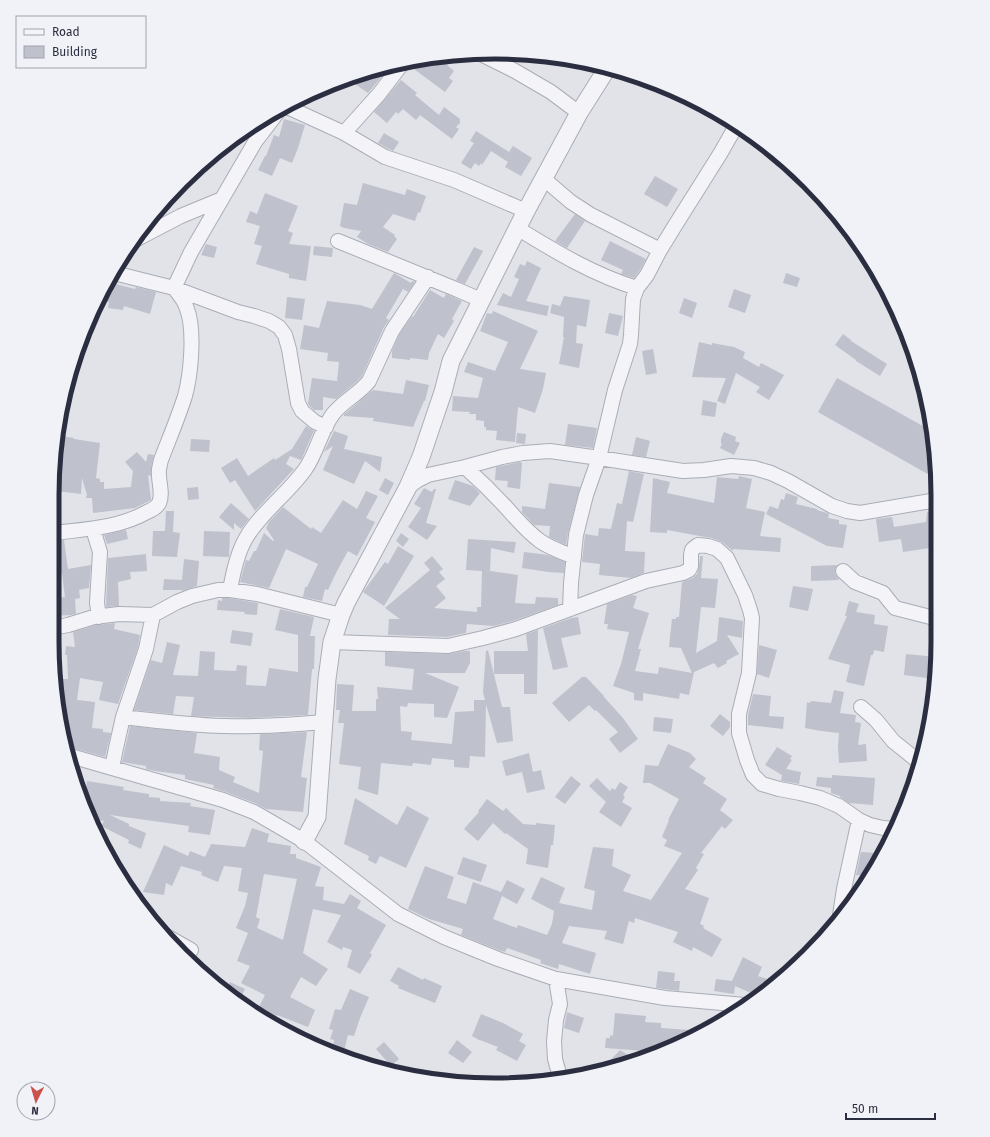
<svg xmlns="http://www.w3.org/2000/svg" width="990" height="1137" viewBox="0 0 990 1137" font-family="'Fira Sans',sans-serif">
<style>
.building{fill:#bfc1cc;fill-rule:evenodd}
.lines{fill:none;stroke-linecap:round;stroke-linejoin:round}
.minor-casing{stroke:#aaadb6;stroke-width:16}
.tertiary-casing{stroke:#aaadb6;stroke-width:19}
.minor{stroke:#f4f4f8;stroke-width:14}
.tertiary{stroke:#f4f4f8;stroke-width:17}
.rim{fill:none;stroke:#2a2e40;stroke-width:5}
</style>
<rect width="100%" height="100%" fill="#e1e3e9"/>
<path class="building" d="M439,56L449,63L447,65L454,71L449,78L453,81L445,92L410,66V62Z
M376,70L383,75L368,93L355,84L363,73Z
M401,80L417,93L415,95L439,115L444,107L460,119V123L456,127L459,129L452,139L420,115L416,120L403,109L398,114L396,112L387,123L374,112Z
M284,119L305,125L298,148L292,163L280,158L272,176L258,170L265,156H266L274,135L279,137Z
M476,131L509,152L513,146L532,158L521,176L505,167L508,162L491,151L482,165L481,163L479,166L475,163L471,169L461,163L474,143L470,141Z
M384,133L399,142L393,151L378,143Z
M655,176L678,189L667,207L644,194Z
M363,183L405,195L407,189L426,196L420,213L418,212L415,221L393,214L383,227L395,235L394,236L397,239L388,252L368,244L357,237L361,231L344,228L340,226L344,203L357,205Z
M265,193L298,206L288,231L293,233L289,244L311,246L306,281L289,278V274L256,264L262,246L254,244L260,226L246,222L250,211L257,214Z
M575,214L585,221L567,248L555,241Z
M610,241L646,259L640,270L634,278L621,274L623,270L601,260Z
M206,244L217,247L214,258L201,255Z
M314,246L333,248L332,257L313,255Z
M474,247L483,251L465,284L456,280Z
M527,261L541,268L526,301L549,306L547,316L497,305L503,293L511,297L519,279L514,277L520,264L525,266Z
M394,273L411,283L412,281L415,282L408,292L403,289L386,318L389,320L384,327L362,376L355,383L336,399L323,397V410H314L308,404L312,378L337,381L339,362L327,361L328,353L300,349L304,325L319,328L327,301L360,305L372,309Z
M786,273L800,278L797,287L783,283Z
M108,282L135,289L136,287L156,292L150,314L124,306L123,310L108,308L109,302L97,300Z
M734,289L751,295L745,313L728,307Z
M430,290L444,298L446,294L462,301L452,319L454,321L444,338L438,334L429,353L428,360L410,358V360L392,358V351L399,335L412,316L413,317Z
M564,296L590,300L586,327L577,325L576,343L583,344L579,368L559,364L564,337H563L564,317L550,313L552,304L560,306Z
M287,297L305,299L302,320L285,318Z
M684,298L697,303L692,318L679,313Z
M493,311L538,331L520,369L546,373L543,389L535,413L518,407L515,442L496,440L497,431L486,430V427H484V421L476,420V414H469L470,412L452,411L453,396L478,398L483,378L464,372L468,362L495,371L508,342L480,331L487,313L492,314Z
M609,313L623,316L618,336L605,333Z
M843,334L851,340V341L887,364L880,376L856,361V360L835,345Z
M699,342L712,345V343L734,347L745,352L743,358L759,367L761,363L784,375L769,400L756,392L760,387L736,373L725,404L717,401L726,378L692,377Z
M653,349L657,373L646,375L642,351Z
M837,378L930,430L937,466V471L933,477L818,412Z
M406,380L429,385L425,401H424L413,427L373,421L374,418L344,416V414L347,412L373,390L403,394Z
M703,400L717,403L715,417L701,415Z
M568,424L597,428L593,448L565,445Z
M306,426L314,431L302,458L301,460L290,456L286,464L294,469L255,511L235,480L230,483L221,468L237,458L248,476L274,458L275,460L292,449Z
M334,431L348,436L344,449L382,457L380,472L365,461L354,484L323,470L333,446L324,452Z
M724,432L736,437L735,441L740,443L734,455L720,448L722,444L721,443V439Z
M517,433L526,434L525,444L516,443Z
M56,435L74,438V439L100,443L96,478L100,479V482H104V489L131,487L133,471L125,462L137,452L146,462L148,454L154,455L151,468V476L148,475L151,500L135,508L93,513L92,498H86L87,495L82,478L81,494L56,491Z
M636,437L650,441L646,457L632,455Z
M191,439L210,440L209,452L190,451Z
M520,462L522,463L520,489L507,487L508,481L495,480L496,467Z
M629,471L644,474L633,522L627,521L625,551L645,552L644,573L631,578L599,575L600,564L582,562L585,534L598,536L599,528L611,529L617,503L622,504Z
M739,476L752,479L746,508L765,512L760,536L781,538L780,552L733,549V551L722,542L711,538L667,530V533L650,532L653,478L670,482L667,493L714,503L717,477L738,479Z
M385,478L394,483L388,495L379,490Z
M455,480L473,486L480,493L470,506L448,499Z
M549,483L580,487L568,533L566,545L549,537L550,526L534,525L522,512V506L545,509Z
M198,487L199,499L188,500L187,488Z
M424,488L432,492L434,489H436L426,523L437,526L427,540L408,527L421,508L414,504Z
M366,491L378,496L366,518L375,522L357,556L348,551L337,571L328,590L325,589L322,601L303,597L305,587H307L318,564L286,549L269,588L240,582L246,560L249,561L254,551H256L264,533L273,541L274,540L266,528L269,522L283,507L311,529L312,527L321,533L343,500L357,509Z
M786,493L798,497L796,504L817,509V510L827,513L829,514L828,518L839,520V524L847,525L843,548L827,546L766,514L770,506L778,509L781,499L784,500Z
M231,503L249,519L241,529L234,523V530L219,517Z
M166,511H174L173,532L180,533L177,557L152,556L153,531H165Z
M927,512L937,513V547L903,552L901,539L879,542L876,519L892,517L894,527L926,522Z
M126,530L128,539L107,544L104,535Z
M204,531L230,532L229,557L203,556Z
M401,533L409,539L403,547L396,541Z
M468,539L516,542L514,553L491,548L490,571L518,575L515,603L535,604L536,597L558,598V605L513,621L494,626L467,624L466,633L447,637L388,635L389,619H400L385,608L430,570L424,563L432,556L443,569L439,572L445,579L436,586L446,598L434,608L477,612V607H481L482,571L466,570Z
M64,540L68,569L91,565L89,588L79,590L80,598L75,599L76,614L71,615L52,616L53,598L65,597L62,574H53L54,541Z
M398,546L414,556L384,606L363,592L385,562L388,564Z
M524,552L548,555L565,562L564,573L548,572L522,568Z
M146,554L147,571L130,572L131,579L118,582L119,606L106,607L108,558Z
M700,556H703L701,578L718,579L715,608L701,607L696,653L717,641L719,617L743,621L742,638L727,635L739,654L726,661L727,663L718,668L714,663L694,672L689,695L680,693L679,699L643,693V701L634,700V693L613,686L621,664L629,632L607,629L608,624H604L607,604L632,595L637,596L633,608L649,613L638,649H641L635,671L658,674L659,667L692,673L681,648L669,647L672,619H676V617H679L682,582L693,578L697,574L699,566Z
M184,559L199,561L197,586L182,591V590H163L164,579L182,580Z
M837,565L835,569V573L839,580L811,581V566Z
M793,586L813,589L808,611L789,607Z
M222,598H229L258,603L257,615L244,614L245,612L217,610L218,600L222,601Z
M849,601L859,604L856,612L875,615L874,624L888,626L884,652L874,650L873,655H871L864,686L846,682L850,665L828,659L847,616H845Z
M280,609L314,617L310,636H315L314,669H312L308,715L249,718L191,716L194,697L176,696L173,714L134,710L151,660L162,663L167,642L180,645L173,675L198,676L200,651L215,652L214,670L236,671L237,665L247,666L246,685L266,686L269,668L298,672V635L275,630Z
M578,617L581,634L561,638L568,667L553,670L543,628L571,618Z
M115,623L114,629L140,635L138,647L118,704L99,700L103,682L80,678L77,700L95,702L92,728L103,729V732L111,733L105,757L69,747H66L57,679H68L67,655H65L66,646L75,647L73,632L96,625Z
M232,630L253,633L251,646L230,643Z
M538,630L537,694H524V674H494V651H528L526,634Z
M759,645L777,650L769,678L757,674Z
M488,650L502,707H510L513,741L497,743L486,704L485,757L470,756L469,768L454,767V760L432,758L431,765L413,763L412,766L381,763L378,795L358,789L361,767L339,764L344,723H338L340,710H336L337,684L354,685L352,711H376V699H378L377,687L412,690L414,669L385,666V652L448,654L464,651H470V663L465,673H425L459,687L447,718L434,717V704L408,703L407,707L400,706L401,731L412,732L411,740L452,744L455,712L474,711V700H485L483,692L486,651Z
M906,654L937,657L934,679L904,675Z
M582,677H586L605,697L603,696L623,718L638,739L620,753L609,739L618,732L596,710L595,711L589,705L569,722L552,703Z
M834,690L844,692L840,713L856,715L855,722L861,723L858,745L866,744L867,761L839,763L838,746L839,733L821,731L805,728L807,702L810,703L811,701L831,703Z
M753,694L771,696L769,716L784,717L783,729L748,725V715Z
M720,714L730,722V727L723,736L710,726Z
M654,717L673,719L671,733L653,731Z
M130,726L197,733L194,753L220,757L219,770L235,777L233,782L259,793L263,751L259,750L260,734L307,732L301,777L307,778L303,812L266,809L257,804L226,792L213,788L214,785L185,779V775L155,771L146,769V766L122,762Z
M668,744L690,753L696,759L689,767L706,778L703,783L727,799L720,810L733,820L725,829L722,826L701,853L704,854L696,868L698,870L685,889L709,898L700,924L704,926L703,928L722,939L712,957L693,947L692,951L673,942L678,932L635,918L634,923L629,921L623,944L604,939L607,931L569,926L562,943L596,953L590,974L559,964L558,969L540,963L541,960L507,948L505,952L501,951L461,935L463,929L429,919L408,909L425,866L454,877L447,898L466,904L473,882L501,892L507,880L525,889L517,904L502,896L493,919L517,928L518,925L547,935L552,924L554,911L531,899L541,877L565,888L559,903L592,910L595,891L584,888L593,847L614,849L612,866L631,875L623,891L651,900L682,853L664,846L667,840L662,837L669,820H668L679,799L650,783H643L645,765L658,766Z
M777,747L792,756L790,759L792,760L786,769L801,772L799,784L781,781L782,775L765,765Z
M529,753L533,772L541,770L545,789L527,793L522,772L506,776L502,761Z
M832,775L875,778L873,805L849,803L840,797V796L831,793V788L816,786L817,777L832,778Z
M571,776L581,784L565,804L555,797Z
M597,778L610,791L612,788L615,790L620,782L628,787L623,795L625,797L622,802L632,808L621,827L599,812L606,802L589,786Z
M87,781L124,787L123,790L149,794V797L160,798V801L191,803L190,806L215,810L210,835L188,832L189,826L110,815L129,824V826L146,833L141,849L128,843L129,840L101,826L104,821L91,819L78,786L86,789Z
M355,798L397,825L407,806L429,818L406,868L380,856L376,864L368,860L369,856L344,844Z
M487,799L503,811L506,808L523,824L536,825V823L555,825L553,845H551L548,868L526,864L528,849L506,833L505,834L493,823L478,841L464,829L479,812L478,811Z
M252,828L269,834L267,842L291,846L290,854H296V858L321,867L315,886L324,887L323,900L344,904L350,894L361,901L357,908L386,925L370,953L372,955L360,974L347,967L352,950L343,947L342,950L327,942L341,915L313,909L303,953L328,969L316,986L301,977L290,997L315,1010L308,1027L277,1015V1016L259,1007L265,995L241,983L250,966L237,961L248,933L236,928L245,906L248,893L238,891L242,868L224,866L218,882L201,875L202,872L181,866L172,886L166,883L164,895L143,892L164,845L188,856L190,851L205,857L211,844L245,847ZM264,874L297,879L283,940L257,928L260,919L256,917Z
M861,852L876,853L875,866L870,876L856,875Z
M463,857L487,865L481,882L457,874Z
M743,957L762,967L758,976L767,979L763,993L758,996L735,986L734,994L714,991L716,979L732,981Z
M398,967L423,980L424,978L442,986L435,1003L398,988L399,986L390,981Z
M658,971L675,973L674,981H680L679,991L656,988Z
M230,982L245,989L239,1001L224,993Z
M350,989L369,997L360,1018L354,1036L348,1035L344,1051L333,1048L334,1040L330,1039L333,1030L329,1029L335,1009L341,1010Z
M567,1012L584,1018L579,1033L564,1028Z
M615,1013L646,1016L645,1022L661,1023V1028L705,1031L659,1052L605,1048L606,1038H610V1035L613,1036Z
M481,1014L503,1023L523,1034L519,1041L526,1045L517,1061L496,1050L498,1047L480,1040H479L472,1036Z
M457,1040L472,1052L463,1063L448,1053Z
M384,1042L399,1059L391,1066L376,1049Z
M620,1050L638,1061L603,1068Z"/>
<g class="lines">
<defs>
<path id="minor" d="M481,54L515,71L551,92L579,113
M285,106L344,133L385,157L454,180L526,211
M344,133L379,94L402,64
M544,179L571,202L591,215L660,250
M517,228C556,252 594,275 637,288
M135,240L181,216L222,199
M338,241L458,290L481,300
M114,273L174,288L238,312L254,316L269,321L279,327L285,335L289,349L298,403L302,411L315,422L326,427
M465,467C482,482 498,498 513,515C522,525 529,533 540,541C550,548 562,552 574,557
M408,487L418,480L428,475L465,467L502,457L523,453L550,451L599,458L683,471L704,470L731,466L754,468L771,473L788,481L832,506L847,511L860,513L937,500
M93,529L100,552L97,603L99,617
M54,533C86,529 119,528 147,512C152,510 157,507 159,503C163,495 159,483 159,475C158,470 160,465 161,460C169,439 178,418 185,396C191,374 195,330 187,309C185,301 179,294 174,288L191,252L255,142L281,108
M843,571L855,582L883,593L895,608L938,619
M230,590C233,573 237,553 246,538C261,512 289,493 306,468C317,452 321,430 333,414C343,401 359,394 369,381L392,331L428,277
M570,609L571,583L576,535L586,495L599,458L615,390L630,344L631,335L633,299L637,288L647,275L660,250L676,224L720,154L736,126
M52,628L68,625L94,617L119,614L153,615L177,602L192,596L218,590H230L257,594L341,615
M332,642L448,646L483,638L516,629L646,581L683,573L689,570L691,566V555L692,550L694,548L698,545L708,546L717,549L727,558L745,595L750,610L752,618L749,673L739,714V733L747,760L753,775L762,784L779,789L800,793L820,798L839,806L859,820L870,825L883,828L895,829
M861,707L876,720L893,741L919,762
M123,717C157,721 190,725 224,726C257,727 291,725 324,722
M67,755L223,800L254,812L304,841L398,914L444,937L498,959L556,979L665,998L745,1005
M112,768L116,748L123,717L146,649L153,615
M840,915L844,889L859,820
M161,933L191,950
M556,979L560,1004L556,1020L554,1041L555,1059L560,1077"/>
<path id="tertiary" d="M304,841L317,817L327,679L332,642L341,615L346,603L408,487L421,457L443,392L451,361L526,211L579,113L608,67"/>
</defs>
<use href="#minor" class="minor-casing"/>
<use href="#tertiary" class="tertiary-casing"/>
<use href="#minor" class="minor"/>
<use href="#tertiary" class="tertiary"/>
</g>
<path d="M0 0H990V1137H0ZM495 59H495A436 436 0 0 1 931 495V642A436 436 0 0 1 495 1078H495A436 436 0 0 1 59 642V495A436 436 0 0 1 495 59Z" fill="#f1f2f7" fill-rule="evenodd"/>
<path class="rim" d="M495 59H495A436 436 0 0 1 931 495V642A436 436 0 0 1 495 1078H495A436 436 0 0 1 59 642V495A436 436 0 0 1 495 59Z"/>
<rect x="16" y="16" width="130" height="52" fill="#f1f2f7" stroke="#a1a4ae"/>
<rect x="24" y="29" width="20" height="6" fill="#f4f4f8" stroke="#a1a4ae"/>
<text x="52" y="36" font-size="12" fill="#2a2e40">Road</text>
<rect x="24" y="46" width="20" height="12" fill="#bfc1cc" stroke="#a1a4ae"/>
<text x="52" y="56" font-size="12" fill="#2a2e40">Building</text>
<g transform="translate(36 1101) rotate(185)"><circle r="19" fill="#f1f2f7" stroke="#a1a4ae"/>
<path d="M0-3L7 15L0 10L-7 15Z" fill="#c9524b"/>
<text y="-6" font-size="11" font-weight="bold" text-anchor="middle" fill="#2a2e40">N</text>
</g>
<path d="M846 1113v6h89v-6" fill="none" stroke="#2a2e40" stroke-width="2"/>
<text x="852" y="1113" font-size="12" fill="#2a2e40" stroke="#f1f2f7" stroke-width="3" paint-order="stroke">50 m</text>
</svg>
